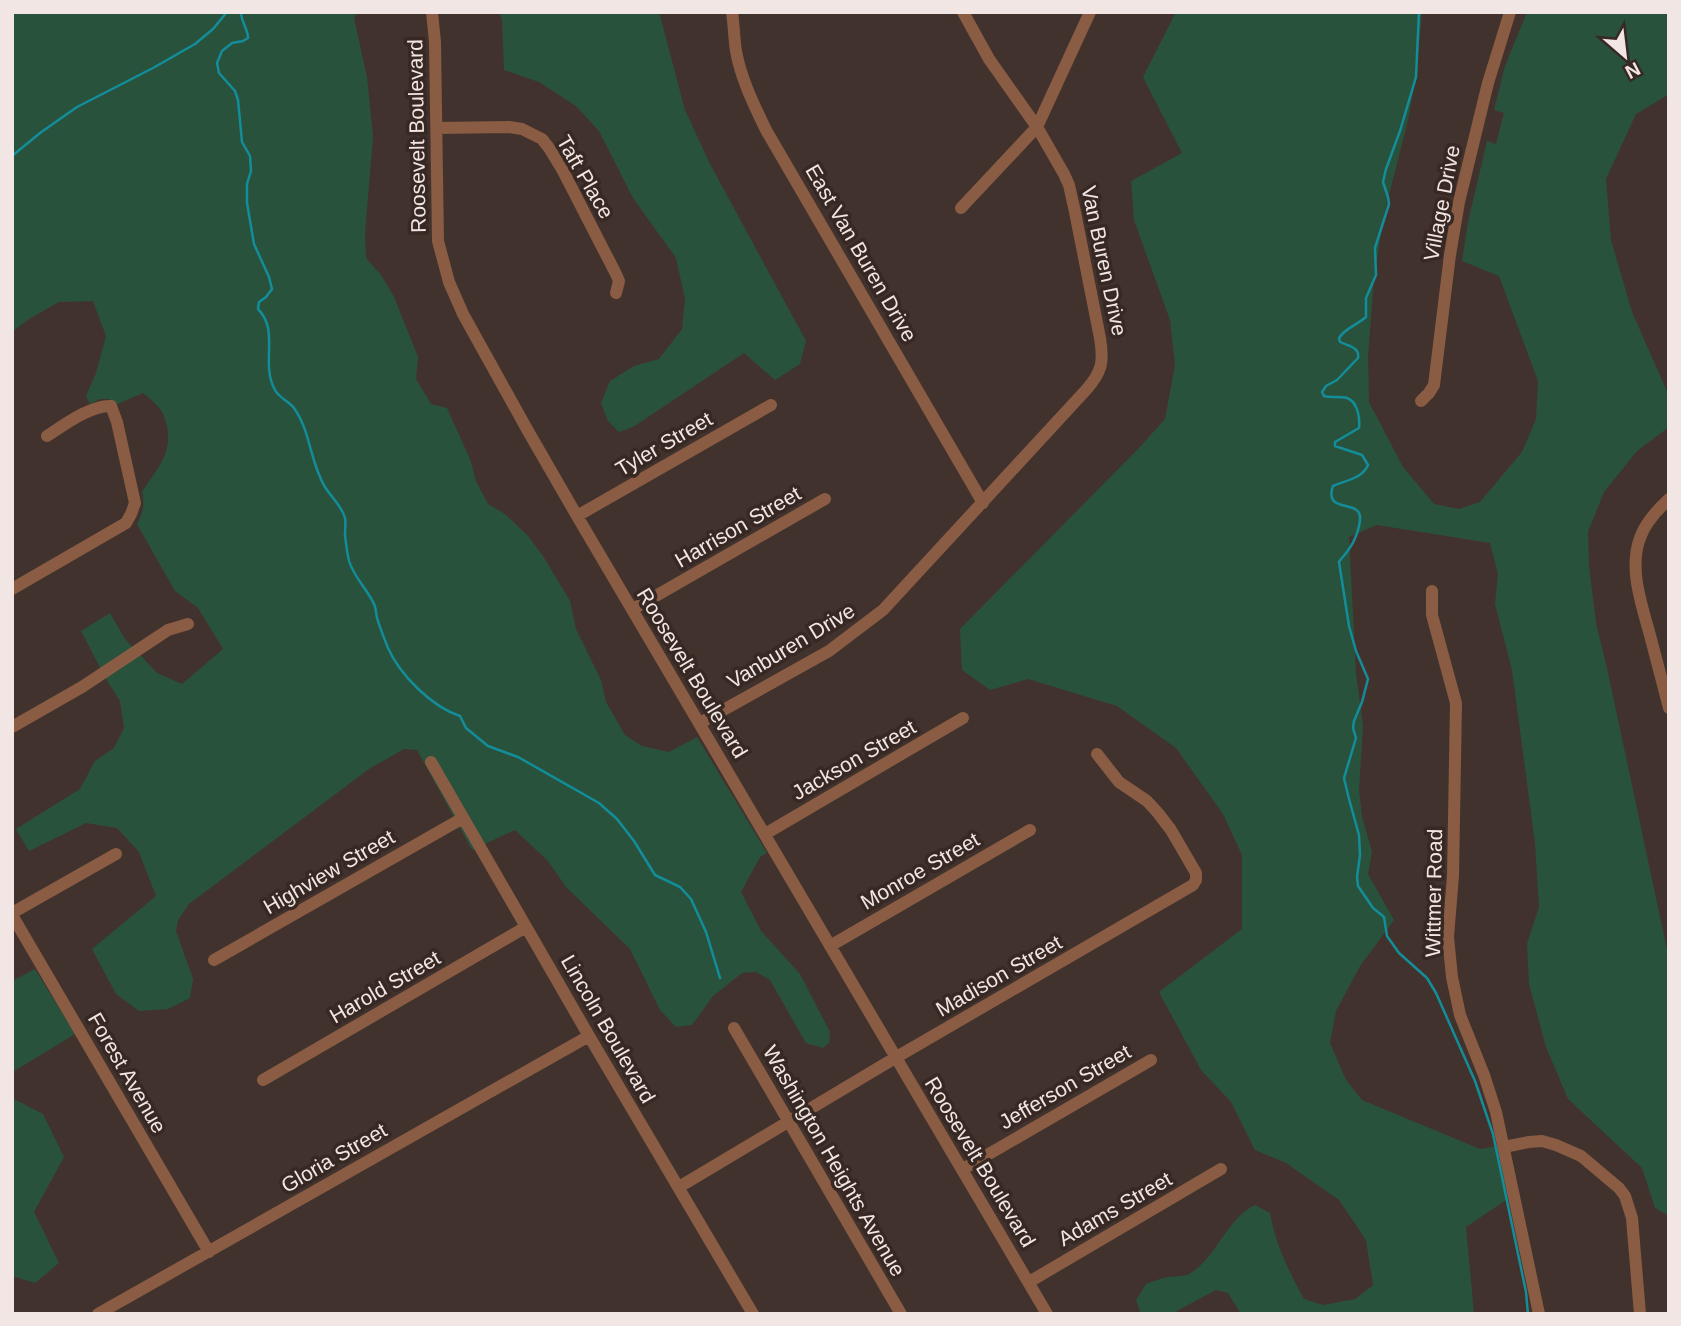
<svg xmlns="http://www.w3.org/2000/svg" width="1681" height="1326" viewBox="0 0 1681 1326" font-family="Helvetica,sans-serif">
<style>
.green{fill:#29523d}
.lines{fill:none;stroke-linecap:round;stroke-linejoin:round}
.stream{stroke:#138d9a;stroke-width:2.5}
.minor{stroke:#895c43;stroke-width:12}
.labels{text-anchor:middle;stroke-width:7;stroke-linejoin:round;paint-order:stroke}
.street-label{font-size:21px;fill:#f1e6e3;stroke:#372823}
</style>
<rect width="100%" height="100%" fill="#42322d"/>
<path class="green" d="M12,12H357L354,18L367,77L373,137L365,234L366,258L381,275L394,297L418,357L416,379L431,404L447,408L470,459L476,481L488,504L505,514L528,536L543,556L570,601L576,629L601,680L606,702L625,735L642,746L669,752L697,737L767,853L760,857L741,892L761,931L800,974L830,1032L829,1043L823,1048L806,1043L770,980L756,972L742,973L713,996L692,1025L676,1027L660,1010L630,949L566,887L548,861L515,830L472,850L417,750L404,749L369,769L189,904L178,920L176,931L193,979L190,998L168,1009L139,1011L116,994L92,949L156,896L139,852L117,828L86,823L29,851L16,829L80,789L95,761L114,748L124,728L120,701L106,679L81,631L110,613L125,639L157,673L182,684L223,649L198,608L175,591L137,524C143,513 145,505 142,492C160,465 178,447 162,412C158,405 149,398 143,393L115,405L110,399H100L90,404L86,396L96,373L106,336L93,301L59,302L29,319L12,332Z
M499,12H659L685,110L710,164L806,341L800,364L775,380L744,353L633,427L619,432L608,421L601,403L610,381L634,366L659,359L682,329L685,299L676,258L633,198L599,131L576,106L539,82L504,70L502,20Z
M1176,12H1422L1416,77L1408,120L1383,219L1374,280L1368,355L1369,402L1403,467L1434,504L1459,509L1480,502L1522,452L1536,419L1538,381L1499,276L1462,261L1468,222L1487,141L1496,144L1504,113L1494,110L1505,66L1527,12H1669V96H1666L1636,114L1606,179L1611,240L1632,312L1669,396V427L1637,451L1604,492L1588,532L1589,566L1596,623L1607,668L1669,959V1216L1655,1208L1642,1168L1568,1099L1546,1047L1529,984L1527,944L1539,907L1535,843L1512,670L1495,604L1498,574L1490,543L1377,525L1349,537L1356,673L1363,726L1359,790L1362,817L1372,852L1368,874L1394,920L1360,966L1336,1011L1330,1043L1346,1080L1362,1100L1480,1149L1498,1146L1509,1198L1466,1227L1474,1314H1241L1228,1293L1216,1290L1171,1314H1141L1136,1300L1146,1284C1153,1281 1160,1279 1167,1277C1174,1276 1183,1277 1189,1274C1216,1259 1226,1219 1255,1205L1270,1213C1275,1243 1289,1272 1304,1299L1323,1305L1355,1299L1373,1285L1366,1240L1339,1200L1286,1163L1255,1150L1231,1102L1201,1070L1159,992L1242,929V855L1223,814L1176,748L1117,706L1028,679L990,690L962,670L960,629L1140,447L1165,419L1175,365L1170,320L1134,220L1131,181L1182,153L1143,77Z
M35,969L75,1034L16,1070L12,1074V981Z
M12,1098L43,1114L64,1157L34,1212L59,1263L35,1283L12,1276Z"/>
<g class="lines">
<path class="stream" d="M241,12C241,22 248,29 248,38L243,41L232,43L222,51L217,63L219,73L235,91L238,100L242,142L250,156L251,171L247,184V203L254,244L269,277L272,289L266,297L259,302L258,309C280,331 260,364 275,390C279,398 289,401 294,408C311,432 310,463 325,487C331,497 342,506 345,518C346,523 345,530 345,535C346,543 347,553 349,561C354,577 366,588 373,602C376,607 376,612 377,618C380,628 384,638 388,648C400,675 432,707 460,716L466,728L488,746L518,757L599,803L617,819L634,841L655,875L680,887L691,899L706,932L720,978
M1419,12L1416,77L1400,131L1386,169L1383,182L1388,197L1389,204L1375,248L1376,275L1366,298V317C1357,325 1345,328 1339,338L1340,342C1348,346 1360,347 1358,358L1337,380L1326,386L1322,392L1324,396C1331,398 1340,396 1347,398C1358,402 1360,418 1359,428L1335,442V446L1362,455L1368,465C1362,479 1346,480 1333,486C1323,514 1361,499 1360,518C1360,527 1355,541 1349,549C1346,554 1342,557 1339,562L1349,626L1356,651L1368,679L1362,702L1354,721L1353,728L1356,738L1344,778L1349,799L1359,835L1360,855L1357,877L1358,886L1373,908L1384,917L1387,936L1399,953L1427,978L1436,993L1475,1081L1493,1134L1526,1292L1528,1314
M12,156L40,133L77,107L153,68L195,44L213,29L227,12"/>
<path class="minor" d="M432,12L435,42L438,241L449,282L463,314L528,431L577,516L1047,1314
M732,12C734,25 734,39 736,51C741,79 754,105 766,130L983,503
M437,128L509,127L522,129L542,139L549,148L563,171L616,274L619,281L616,293
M961,208L1037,127L1090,12
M1421,401L1429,393L1434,385L1450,255L1459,202L1488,83L1510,12
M1669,499C1657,510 1645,523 1640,538C1628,570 1643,608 1651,639C1657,662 1663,685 1669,708
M577,516L771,405
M12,589L126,523L131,514L135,503L117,422L111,406C91,405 64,425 47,436
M1432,591V615L1456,703L1453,876L1448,937L1452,977L1460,1015L1484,1075L1496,1112L1539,1314
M633,609L825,499
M700,723L829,651L883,610L1086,390C1102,372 1104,362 1100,338L1075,212L1069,185L1064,174L1037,127L989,59L963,12
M12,727L82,687L168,630L188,624
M431,762L589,1036L753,1314
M765,834L963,718
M12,913L116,854
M12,915L209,1252
M830,946L1030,830
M214,960L463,818
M734,1028L901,1314
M263,1080L526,927
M1504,1147L1529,1142L1542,1141L1556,1145L1581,1156L1619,1188L1625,1196L1632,1218L1640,1314
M963,1169L1151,1060
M679,1187L895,1058L1193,885L1196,880V873L1171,830L1158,813L1147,801L1119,782L1097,754
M1029,1282L1221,1169
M98,1314L589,1036"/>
</g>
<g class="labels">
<g class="street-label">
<text transform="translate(417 136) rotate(-91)" y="7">Roosevelt Boulevard</text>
<text transform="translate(585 177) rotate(60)" y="7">Taft Place</text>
<text transform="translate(1442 203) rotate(-79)" y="7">Village Drive</text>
<text transform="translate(861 253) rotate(60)" y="7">East Van Buren Drive</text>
<text transform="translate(1104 261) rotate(78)" y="7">Van Buren Drive</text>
<text transform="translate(664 444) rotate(-30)" y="7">Tyler Street</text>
<text transform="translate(738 527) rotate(-30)" y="7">Harrison Street</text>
<text transform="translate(791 646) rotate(-31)" y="7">Vanburen Drive</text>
<text transform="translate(692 673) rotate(59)" y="7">Roosevelt Boulevard</text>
<text transform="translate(854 760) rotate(-30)" y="7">Jackson Street</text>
<text transform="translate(920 871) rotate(-30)" y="7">Monroe Street</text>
<text transform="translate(329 872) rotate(-30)" y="7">Highview Street</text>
<text transform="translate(1434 893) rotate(-89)" y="7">Wittmer Road</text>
<text transform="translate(999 976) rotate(-30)" y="7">Madison Street</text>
<text transform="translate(385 987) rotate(-30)" y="7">Harold Street</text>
<text transform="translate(608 1029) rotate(60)" y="7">Lincoln Boulevard</text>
<text transform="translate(127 1073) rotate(60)" y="7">Forest Avenue</text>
<text transform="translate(1065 1087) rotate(-30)" y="7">Jefferson Street</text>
<text transform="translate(334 1158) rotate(-30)" y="7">Gloria Street</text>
<text transform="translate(834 1161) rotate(60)" y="7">Washington Heights Avenue</text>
<text transform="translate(980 1162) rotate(59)" y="7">Roosevelt Boulevard</text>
<text transform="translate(1115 1209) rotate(-30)" y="7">Adams Street</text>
</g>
</g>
<rect width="1681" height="1326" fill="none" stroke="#f1e6e3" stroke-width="28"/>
<g transform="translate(1625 56) rotate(152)" stroke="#372823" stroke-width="5" paint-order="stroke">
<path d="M0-5L12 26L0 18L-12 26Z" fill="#f1e6e3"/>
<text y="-10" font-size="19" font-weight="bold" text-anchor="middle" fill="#f1e6e3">N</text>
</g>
</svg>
